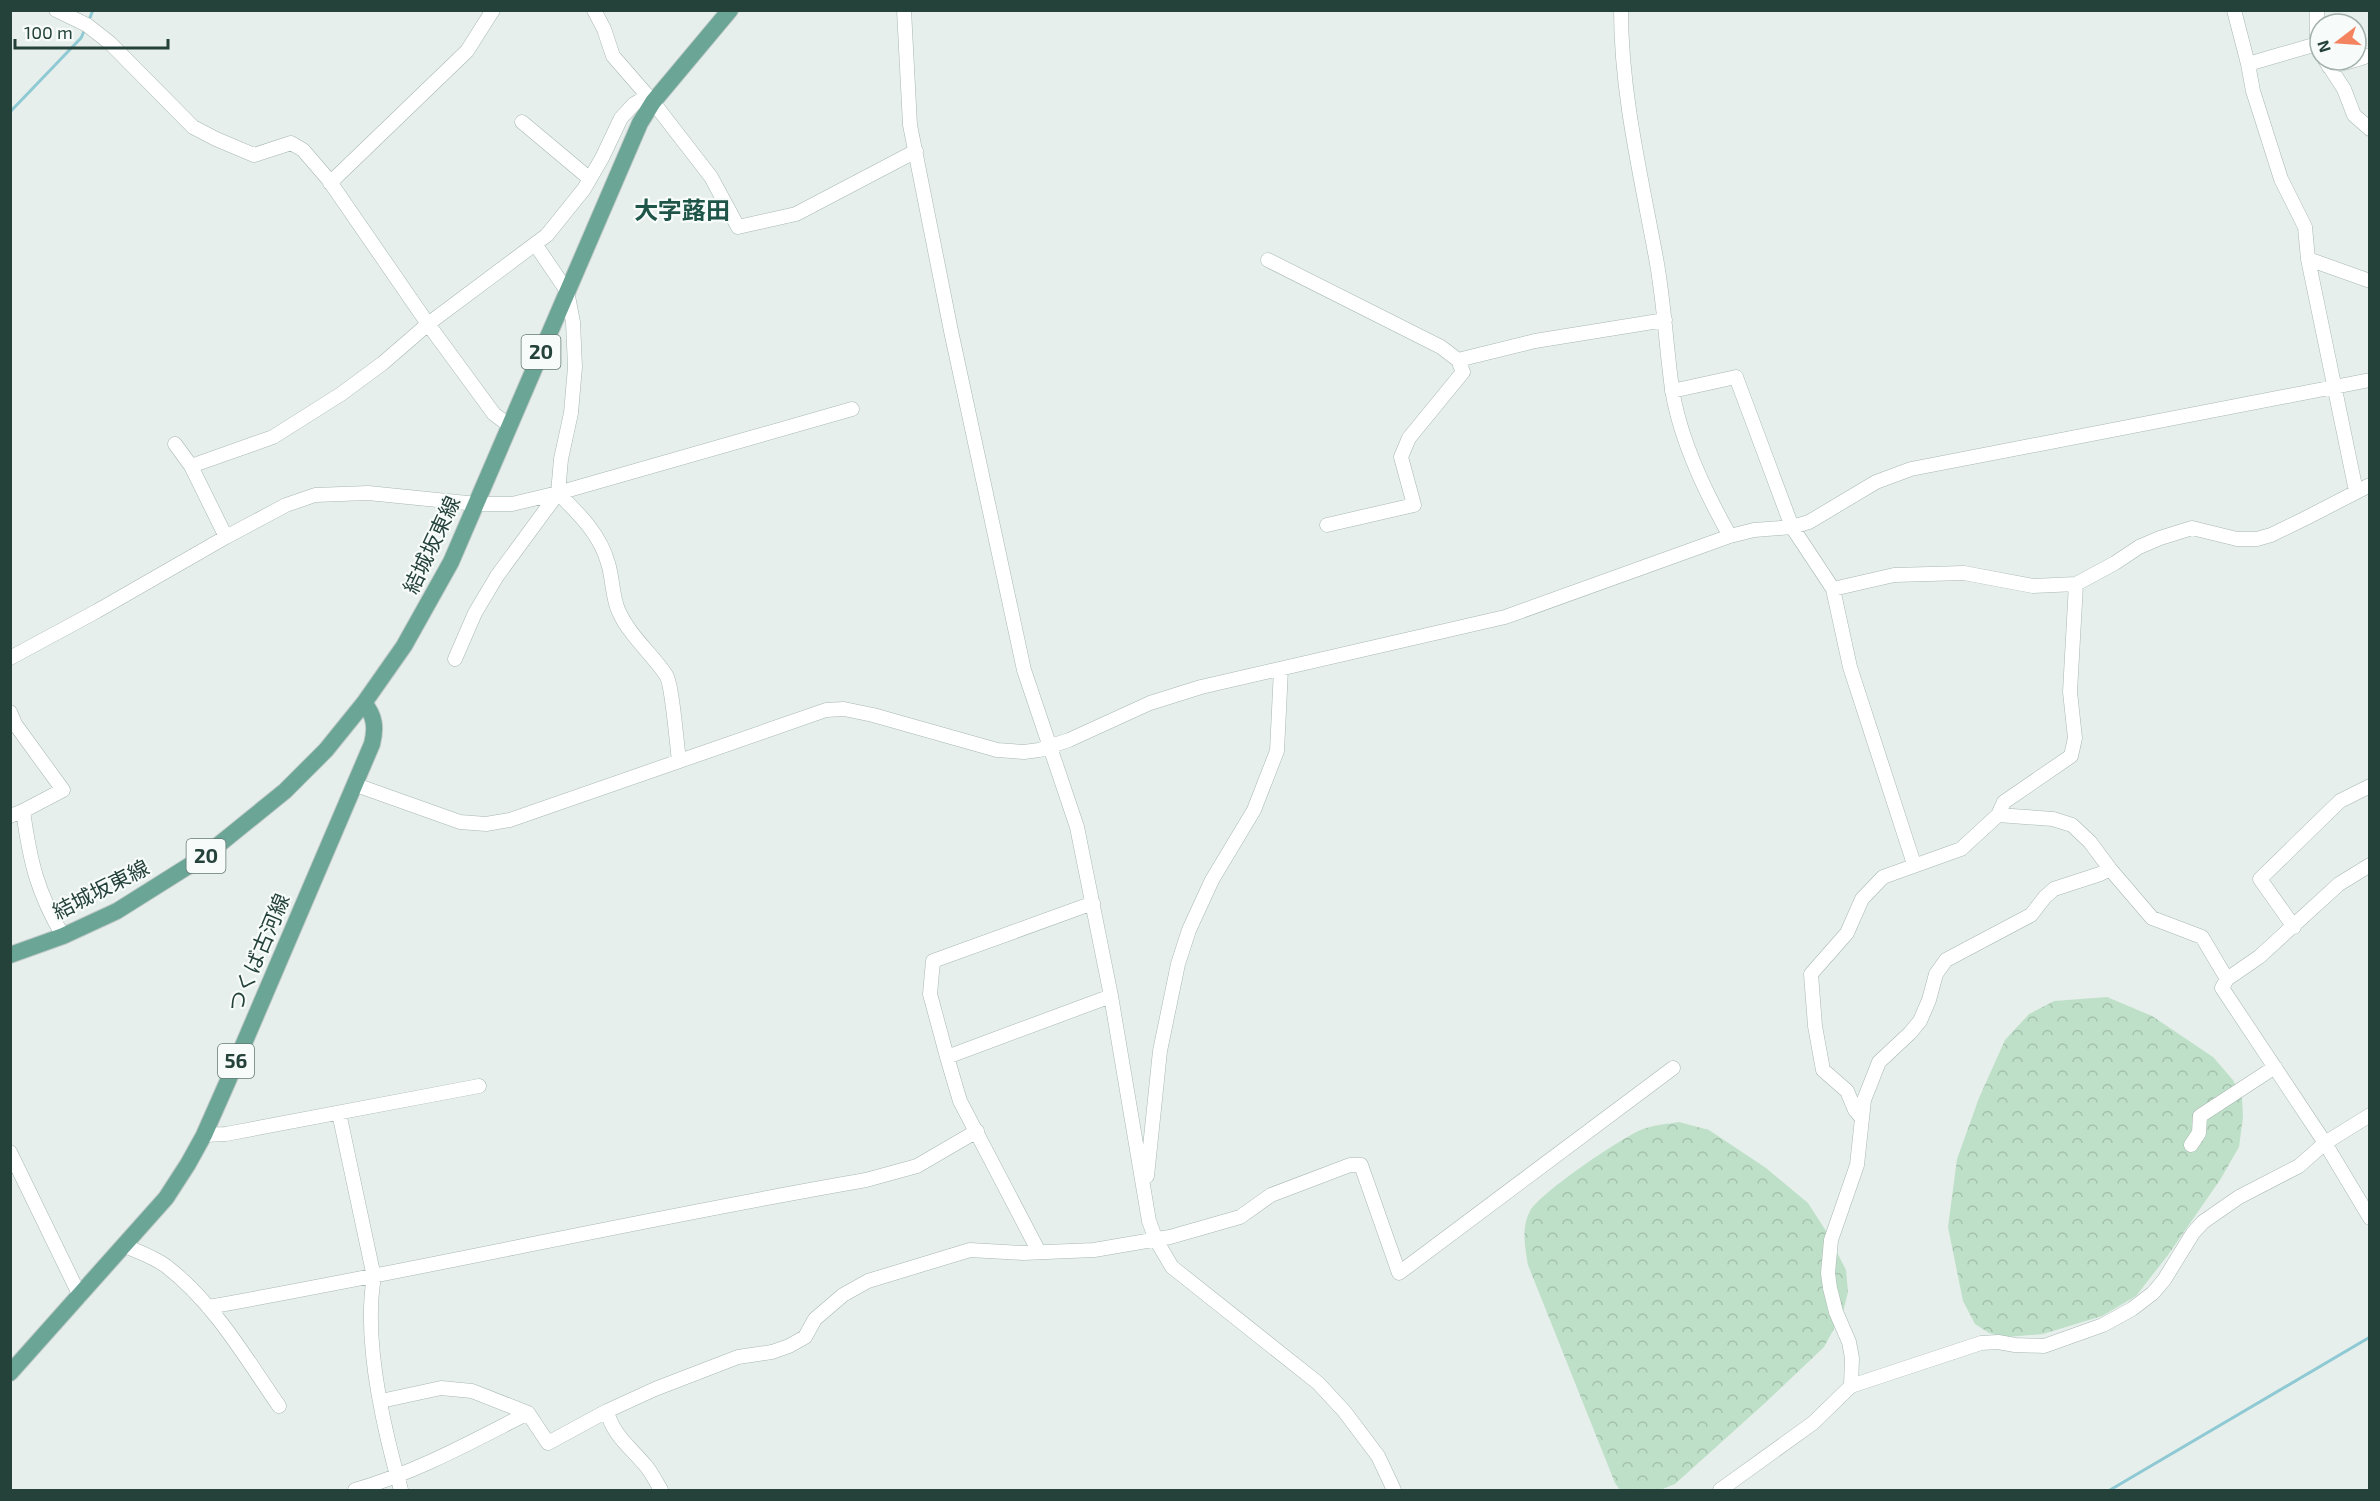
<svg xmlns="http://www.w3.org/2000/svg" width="2380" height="1501" viewBox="0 0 2380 1501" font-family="'Exo 2','Noto Sans JP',sans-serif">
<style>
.forest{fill:url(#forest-crowns)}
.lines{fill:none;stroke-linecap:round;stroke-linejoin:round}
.stream{stroke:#8ec9d4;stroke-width:3}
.minor-casing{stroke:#a8b8b2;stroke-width:15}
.major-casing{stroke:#c2cac8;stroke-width:18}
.minor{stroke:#fff;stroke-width:14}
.major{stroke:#6aa596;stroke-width:16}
.labels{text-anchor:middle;stroke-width:4.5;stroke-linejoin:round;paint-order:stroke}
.shield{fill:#f7fbf9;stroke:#637a73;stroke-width:1.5}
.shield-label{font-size:20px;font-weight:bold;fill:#24423a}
.street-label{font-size:21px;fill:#24423a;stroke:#f7fbf9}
.quarter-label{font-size:24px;font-weight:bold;fill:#1f5548;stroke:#f7fbf9}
</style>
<defs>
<pattern id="forest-crowns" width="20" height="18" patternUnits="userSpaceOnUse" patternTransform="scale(1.5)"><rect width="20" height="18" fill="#bfe0c8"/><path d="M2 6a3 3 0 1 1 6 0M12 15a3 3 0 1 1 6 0" fill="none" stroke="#a4c1ad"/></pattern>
</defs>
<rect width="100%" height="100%" fill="#e6efeb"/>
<path class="forest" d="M2107,997L2152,1016L2213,1057L2233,1080L2242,1099L2243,1117L2239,1147L2220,1180L2168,1255L2136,1296L2102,1316L2043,1334L2006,1337L1989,1333L1975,1324L1963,1301L1948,1227L1957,1159L1979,1098L2005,1040L2029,1014L2054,1001Z
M1679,1122L1709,1130L1766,1168L1808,1203L1826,1231L1846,1270L1848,1292L1843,1312L1824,1347L1765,1403L1675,1484L1660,1490H1620L1615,1483L1528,1265C1525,1247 1521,1228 1530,1211C1540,1193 1622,1137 1643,1129C1654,1125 1667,1124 1679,1122Z"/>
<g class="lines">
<path class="stream" d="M89,20L93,10
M10,112L81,38L85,29
M2110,1490L2370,1337"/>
<defs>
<path id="minor" d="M56,10L87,25L110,43L193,127L216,139L254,155L291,143L303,150L328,179L428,324L494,414L510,426
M594,10L604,29L613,56L653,102L711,177L738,227L796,214L916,151
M904,10L910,125L951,331L1024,670L1077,827L1111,996L1149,1221L1156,1240L1172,1267L1318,1383L1344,1411L1378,1456L1394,1490
M1621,10C1621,94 1641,176 1656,258C1664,301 1666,345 1672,389C1680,440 1705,492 1730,536
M2234,10L2248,64L2253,91L2281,179L2305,227L2308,259L2356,491
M2317,44V10
M2325,60L2344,89L2354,115L2370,129
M2356,60L2370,55
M2248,64L2317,44L2320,50
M2329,67L2355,60
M522,122L590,179
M330,183L467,51L493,10
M2308,259L2370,281
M1268,260L1441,347L1458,360L1463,372L1409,438L1401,457L1414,505L1327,525
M1458,360L1535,341L1665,320
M1672,391L1736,377L1792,527L1833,589L1850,667L1914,864
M175,444L191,466L226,537
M191,466L273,437L341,394L383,363L428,324L547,235L584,189L602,158L621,118L634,104L648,96
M558,493C579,514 600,534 608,563C613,579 612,597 619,612C630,636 652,654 666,675C672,683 677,746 679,761
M1833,589L1894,575L1964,573L2033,586L2076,584L2115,563L2139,547L2160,538L2192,528L2237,539H2257L2271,535L2304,519L2370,485
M10,658L97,611L226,537L286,505L315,495L368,493L477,504H512L558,493L852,409
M455,659L475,613L497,576L558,493L561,459L571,413L575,367L573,322L567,291L535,244
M10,712L15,724L63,790L23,811
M356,785L460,822L486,824L510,820L826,710L844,709L873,715L997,750L1024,752L1039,750L1069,740L1150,703L1201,687L1505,617L1730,536L1754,530L1792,527L1809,522L1876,482L1911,469L2370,380
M1998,815L2053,819L2072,825L2090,842L2110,869L2152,918L2202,937L2227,979
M10,816L23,811C30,861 37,892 63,936
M2370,865L2339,884L2259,957L2227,979L2222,988L2325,1143L2370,1218
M2294,927L2260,879L2340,801L2370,786
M947,1057L930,994L933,961L1093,903
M339,1113L374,1277C363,1339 384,1430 401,1490
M1861,1117L1855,1110L1847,1091L1823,1070L1815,1026L1811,974L1847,933L1862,899L1883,877L1961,849L1998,815L2004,802L2071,756L2075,738L2070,692L2076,584
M204,1135L226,1134L479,1086
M2191,1145L2199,1133L2200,1116L2275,1067
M10,1152L80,1296
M1147,1176L1160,1051L1178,964L1189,930L1212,880L1254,810L1277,751L1281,669
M125,1246C139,1252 154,1257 166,1266C215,1304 245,1357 279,1406
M1039,1252L960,1101L947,1057L1111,996
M208,1307C428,1268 646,1218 866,1180L917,1166L977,1131
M1851,1386L1852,1358L1849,1342L1836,1312L1830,1288L1828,1273L1831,1240L1857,1165L1864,1100L1879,1062L1910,1033L1920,1021L1929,1000L1936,974L1946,960L2031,915L2045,897L2054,889L2100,874L2110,869
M381,1401L441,1388L472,1391L528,1413L548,1443L607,1411L655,1389L738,1357L772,1352L789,1346L805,1337L815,1319L843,1295L868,1281L970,1250L1023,1253L1094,1250L1170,1237L1240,1217L1271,1195L1350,1165H1361L1399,1273L1673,1068
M607,1411C612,1434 631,1448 646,1466C652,1473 656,1482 661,1490
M355,1490C419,1471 469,1443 528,1413
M1720,1490L1813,1423L1851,1386L1981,1343L1998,1342L2015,1345L2044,1346L2103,1325L2132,1309L2153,1293L2164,1280L2193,1233L2203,1222L2239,1197L2299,1166L2325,1143L2370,1115"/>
<path id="major" d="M10,955L63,936L117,911L206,855L285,791L326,750L364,703L404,646L451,562L640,123L653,102L730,10
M10,1373L166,1198L188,1164L204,1135L227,1083L372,744C376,728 375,716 364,703"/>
</defs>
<use href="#minor" class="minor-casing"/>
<use href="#major" class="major-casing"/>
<use href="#minor" class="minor"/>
<use href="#major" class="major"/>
</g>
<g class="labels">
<g class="shield">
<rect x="521.5" y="335" width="39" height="34" rx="4.5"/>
<rect x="186.5" y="839" width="39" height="34" rx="4.5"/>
<rect x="218" y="1044" width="36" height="34" rx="4.5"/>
</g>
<g class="shield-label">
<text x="541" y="359">20</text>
<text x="206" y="863">20</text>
<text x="236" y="1068">56</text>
</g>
<g class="street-label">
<text transform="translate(432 545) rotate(-65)" y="7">結城坂東線</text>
<text transform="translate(101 890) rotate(-27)" y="7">結城坂東線</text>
<text transform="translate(259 953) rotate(-67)" y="7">つくば古河線</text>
</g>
<g class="quarter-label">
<text x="682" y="219">大字蕗田</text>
</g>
</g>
<rect width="2380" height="1501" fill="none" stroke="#24423a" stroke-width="24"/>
<g transform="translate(2338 42) rotate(253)"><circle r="28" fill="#f7fbf9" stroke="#a3b1ad" stroke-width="1.5"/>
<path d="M0-4.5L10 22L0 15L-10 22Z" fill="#f4845f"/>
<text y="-9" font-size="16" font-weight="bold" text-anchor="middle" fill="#24423a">N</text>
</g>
<path d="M15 39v9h153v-9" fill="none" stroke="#24423a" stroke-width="3"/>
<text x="24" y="39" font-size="18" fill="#24423a" stroke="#f7fbf9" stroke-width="4.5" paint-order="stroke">100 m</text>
</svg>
